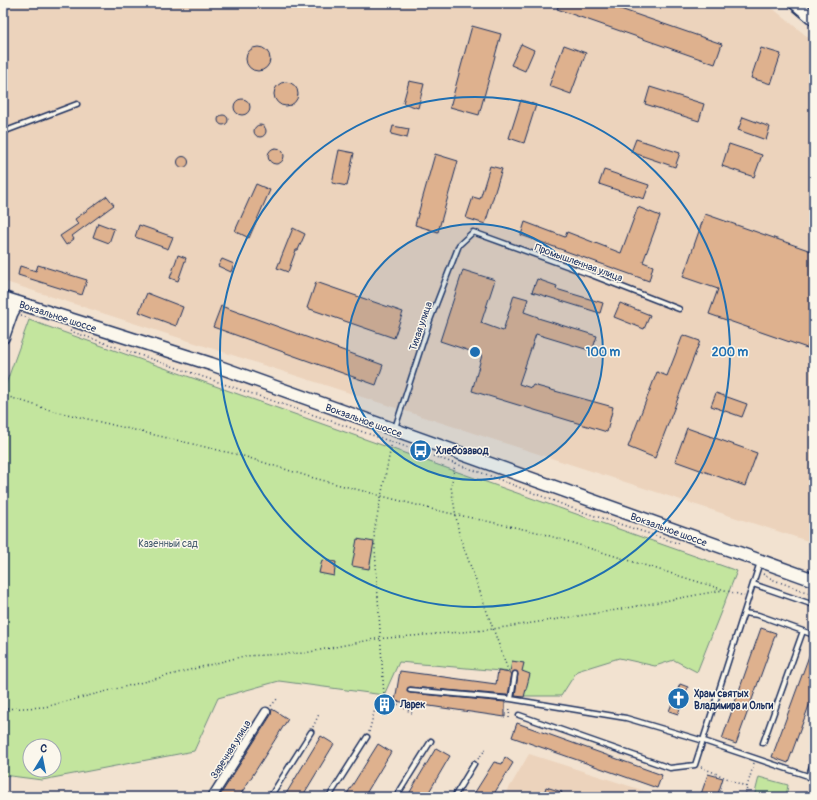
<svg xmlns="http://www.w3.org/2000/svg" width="817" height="800" viewBox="0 0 817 800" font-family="Pangolin,sans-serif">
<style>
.built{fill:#ecd3bc}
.green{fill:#c3e59e;stroke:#6f8a7e;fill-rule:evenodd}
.building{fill:#deb18e;stroke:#1b2f5e}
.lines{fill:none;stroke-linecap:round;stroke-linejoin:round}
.service-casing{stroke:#1b2f5e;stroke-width:7}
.minor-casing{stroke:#1b2f5e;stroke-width:11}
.secondary-casing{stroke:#1b2f5e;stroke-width:15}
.path{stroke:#1b2f5e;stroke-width:1.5;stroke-dasharray:1 3;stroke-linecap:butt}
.service{stroke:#fbf7ec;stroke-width:4}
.minor{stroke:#fbf7ec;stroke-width:8}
.secondary{stroke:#fbf7ec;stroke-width:12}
.ring{fill:none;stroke:#1f6fb2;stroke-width:2}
.labels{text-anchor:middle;stroke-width:3;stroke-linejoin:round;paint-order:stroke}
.street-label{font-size:10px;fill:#1b2f5e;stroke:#fbf7ec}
.poi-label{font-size:10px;font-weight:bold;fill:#1b2f5e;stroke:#fbf7ec;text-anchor:start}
.park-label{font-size:10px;fill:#455c6e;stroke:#fbf7ec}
.centre{fill:#1f6fb2;stroke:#fbf7ec;stroke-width:2}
.ring-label{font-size:12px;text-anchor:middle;font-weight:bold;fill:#1f6fb2;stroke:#fbf7ec;stroke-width:3;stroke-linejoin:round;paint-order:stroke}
</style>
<rect width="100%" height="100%" fill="#f2e2d0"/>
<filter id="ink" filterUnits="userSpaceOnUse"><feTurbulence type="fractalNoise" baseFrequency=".025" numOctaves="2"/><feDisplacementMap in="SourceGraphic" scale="8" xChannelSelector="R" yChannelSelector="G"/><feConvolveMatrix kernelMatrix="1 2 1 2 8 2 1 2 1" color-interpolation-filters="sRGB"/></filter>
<g filter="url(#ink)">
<path class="built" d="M3,3H766L814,42V543L3,281Z
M529,754L664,797H504Z"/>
<path class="green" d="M29,320L737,571L697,672L674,660L655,666L619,658L577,671L561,696H513L511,672L399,662L384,695L279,681L218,698L194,751L42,780L3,775V392ZM30,746H54V770H30Z
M759,777L788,785L786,797H754Z"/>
<path class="building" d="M560,3H603L722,44L715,64L557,9Z
M472,26L501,34L479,115L450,107Z
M521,44L534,50L525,71L511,65Z
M564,45L586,53L571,94L549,86Z
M246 59a12 12 0 1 1 24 0a12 12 0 1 1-24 0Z
M761,48L781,54L771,84L751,78Z
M409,81L424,84L418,108L403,103Z
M274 94a12 12 0 1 1 24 0a12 12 0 1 1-24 0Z
M650,87L704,104L699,121L645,104Z
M234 107a8 8 0 1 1 16 0a8 8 0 1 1-16 0Z
M521,100L536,105L524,143L509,138Z
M218 120a5 5 0 1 1 10 0a5 5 0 1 1-10 0Z
M743,117L770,127L766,140L738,130Z
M254 131a6 6 0 1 1 12 0a6 6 0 1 1-12 0Z
M393,126L409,129L407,138L391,134Z
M636,139L680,153L675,167L631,152Z
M729,144L762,155L754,177L722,166Z
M268 156a8 8 0 1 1 16 0a8 8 0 1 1-16 0Z
M339,150L354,153L347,186L332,183Z
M435,154L458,161L438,232L415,225Z
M177.5 162a5.5 5.5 0 1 1 11 0a5.5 5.5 0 1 1-11 0Z
M490,166L502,169L485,224L466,218L473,197L480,199Z
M604,170L649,185L644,199L599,184Z
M256,184L270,190L249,238L235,231Z
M107,196L114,205L72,236L74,239L66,245L60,236L78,224L75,219Z
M638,207L660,216L643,262L653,266L649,281L521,235L525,222L565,237L567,232L621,253Z
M705,214L814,252V328L807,348L709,314L718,289L683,277Z
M98,223L114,229L109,243L93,237Z
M139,225L173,237L168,249L135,237Z
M293,228L305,234L298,250H296L288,272L277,268Z
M178,255L186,258L178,281L170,278Z
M222,259L234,264L231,272L218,266Z
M38,265L87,280L82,295L18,275L20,266L36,271Z
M463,270L495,280L481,323L503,331L514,295L528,299L524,312L538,317V318L597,336L592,351L536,334L519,384L531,388L533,385L613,407L607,432L472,391L482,355L440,341Z
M537,279L557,286L556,289L603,303L600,313L532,292Z
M316,282L403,312L394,338L307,308Z
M147,293L183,307L176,326L139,312Z
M620,303L650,315L644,329L614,317Z
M221,306L383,365L376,385L213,327Z
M683,335L700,341L655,458L628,447L657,372L667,376Z
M716,393L747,404L742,417L711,406Z
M687,428L757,453L745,486L675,461Z
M357,539L374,542L369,569L352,566Z
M322,560L336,562L334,576L319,573Z
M761,628L776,633L736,744L722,739Z
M813,645L814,692L788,763L772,757Z
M512,661L524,663L522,671L530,674L524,697L515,696L518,674L515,671L512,673L508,695H506L410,687L407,689L410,693L505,702V717L395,701L400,671L496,684L498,671L510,673Z
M680,684L688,687L678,714L669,711Z
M272,709L288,719L239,797H219L271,715Z
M517,723L662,775L657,788L512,737Z
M321,736L334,744L302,797H284Z
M378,744L391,752L364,797H345Z
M436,748L450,756L426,797H407Z
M505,757L513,763L492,797H472L494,762L502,764Z
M708,774L723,778L717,797H700Z
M546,787L562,792L560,797H543Z"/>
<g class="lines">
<defs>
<path id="service" d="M3,132L77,104
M395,428L430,320L459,245L473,232L589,274L679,309
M753,584L814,605
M744,613L758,615L814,635
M410,690L511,699L626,718L704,741L814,778
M511,699L515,674
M519,715L670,768L695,765L760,562
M763,743L803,631
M808,777L814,761
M270,797L311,732
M329,797L367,737
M396,797L431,741
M454,797L474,764"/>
<path id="minor" d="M212,797L266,712"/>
<path id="secondary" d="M795,3L814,19
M3,298L211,364L814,580
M3,337L11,314L17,303"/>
</defs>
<use href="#service" class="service-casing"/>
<use href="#minor" class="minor-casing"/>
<use href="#secondary" class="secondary-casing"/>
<path class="path" d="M21,316L29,318
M70,331L488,475L574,509L680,544
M3,395L50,410L243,456L310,477L435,510L537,532L744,596
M392,442L374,532L384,696L412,713
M455,464L451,487L459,534L508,670L510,671
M763,574L774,580L814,595
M271,706L277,699
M3,709L45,707L244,656L305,653L375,639L486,630L611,611L723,590
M509,718L510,706
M313,727L319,714
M369,732L377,701L383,696
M478,759L486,749
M701,767L747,787L745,797
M747,787L754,763"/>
<use href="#service" class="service"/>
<use href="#minor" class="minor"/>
<use href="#secondary" class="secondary"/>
</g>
</g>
<circle cx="475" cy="352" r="128" fill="#1f6fb2" fill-opacity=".12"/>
<g class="ring">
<circle cx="475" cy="352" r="128"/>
<circle cx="475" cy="352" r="255"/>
</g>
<defs>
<symbol id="bus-disc" viewBox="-11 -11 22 22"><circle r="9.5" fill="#1f6fb2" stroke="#fbf7ec"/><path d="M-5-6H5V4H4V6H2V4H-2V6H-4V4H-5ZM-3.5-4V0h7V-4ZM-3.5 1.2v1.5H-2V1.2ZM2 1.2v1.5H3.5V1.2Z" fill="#fff"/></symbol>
<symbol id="church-disc" viewBox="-11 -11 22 22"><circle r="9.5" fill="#1f6fb2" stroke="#fbf7ec"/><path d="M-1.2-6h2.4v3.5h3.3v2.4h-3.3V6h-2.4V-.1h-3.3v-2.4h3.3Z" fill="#fff"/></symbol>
<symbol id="building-disc" viewBox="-11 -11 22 22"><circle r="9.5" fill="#1f6fb2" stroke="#fbf7ec"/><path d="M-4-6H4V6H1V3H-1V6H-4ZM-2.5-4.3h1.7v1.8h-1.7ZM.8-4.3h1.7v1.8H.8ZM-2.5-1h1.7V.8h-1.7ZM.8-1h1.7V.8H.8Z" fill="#fff"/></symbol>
</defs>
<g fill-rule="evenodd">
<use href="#bus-disc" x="408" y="438" width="25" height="25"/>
<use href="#church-disc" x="666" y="686" width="25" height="25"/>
<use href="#building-disc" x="372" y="692" width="25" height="25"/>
</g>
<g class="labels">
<g class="street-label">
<text transform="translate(579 262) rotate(20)" y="4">Промышленная улица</text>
<text transform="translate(58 316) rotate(18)" y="4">Вокзальное шоссе</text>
<text transform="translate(420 326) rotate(-71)" y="4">Тихая улица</text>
<text transform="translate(364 420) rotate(20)" y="4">Вокзальное шоссе</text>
<text transform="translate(669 529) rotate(20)" y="4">Вокзальное шоссе</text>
<text transform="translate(230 749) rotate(-58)" y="4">Заречная улица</text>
</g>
<g class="poi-label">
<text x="436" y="454">Хлебозавод</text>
<text x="694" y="697">Храм святых<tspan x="694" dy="12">Владимира и Ольги</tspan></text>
<text x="400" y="708">Ларек</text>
</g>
<g class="park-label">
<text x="168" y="547">Казённый сад</text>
</g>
</g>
<circle cx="475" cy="352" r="6" class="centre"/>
<g class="ring-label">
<text x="603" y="356">100 m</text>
<text x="730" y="356">200 m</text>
</g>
<rect width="817" height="800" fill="none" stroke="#fbf7ec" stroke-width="16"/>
<rect x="8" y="8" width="801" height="784" fill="none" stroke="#1b2f5e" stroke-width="1.5" filter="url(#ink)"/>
<g transform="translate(42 758) rotate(10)"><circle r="19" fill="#fbf7ec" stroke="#a1a7b3"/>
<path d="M0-3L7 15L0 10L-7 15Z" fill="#1f6fb2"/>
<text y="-6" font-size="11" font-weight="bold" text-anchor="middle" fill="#1b2f5e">С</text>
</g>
</svg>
